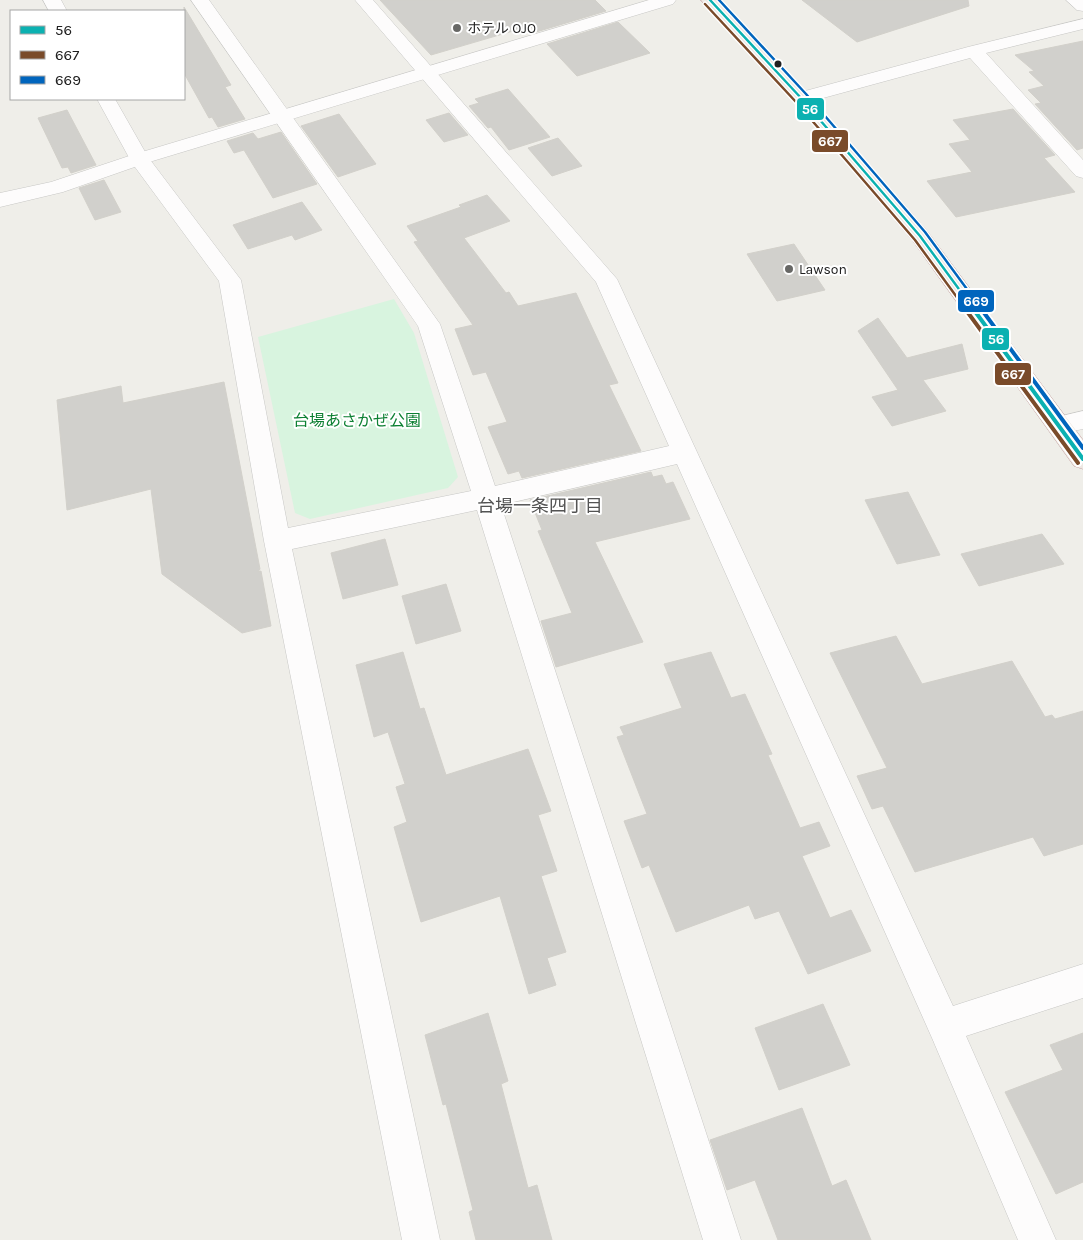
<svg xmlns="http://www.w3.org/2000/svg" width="1083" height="1240" viewBox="0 0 1083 1240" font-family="Karla,'Noto Sans JP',sans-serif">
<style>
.park{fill:#d8f4df}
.building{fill:#d1d0cc;stroke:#d2d0ca}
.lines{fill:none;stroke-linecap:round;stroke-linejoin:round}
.minor-casing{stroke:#c7c7c5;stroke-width:1}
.tertiary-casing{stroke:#c7c7c5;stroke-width:1}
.trunk-casing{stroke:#c4a2a2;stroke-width:1}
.minor{fill:#fdfcfc;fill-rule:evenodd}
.tertiary{fill:#fdfcfc;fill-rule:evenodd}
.trunk{fill:#eee8e3;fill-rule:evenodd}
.bus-1-far1-casing{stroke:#fff;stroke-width:5}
.bus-1-casing{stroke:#fff;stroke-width:8}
.bus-2-far1-casing{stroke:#fff;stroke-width:5}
.bus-2-casing{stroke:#fff;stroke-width:8}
.bus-3-far1-casing{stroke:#fff;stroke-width:5}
.bus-3-casing{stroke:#fff;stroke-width:8}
.bus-1-far1{stroke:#0bb1b1;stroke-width:2.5}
.bus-1{stroke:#0bb1b1;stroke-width:4}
.bus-2-far1{stroke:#7a4b2a;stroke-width:2.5}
.bus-2{stroke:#7a4b2a;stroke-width:4}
.bus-3-far1{stroke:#0065bd;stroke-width:2.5}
.bus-3{stroke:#0065bd;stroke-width:4}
.poi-dot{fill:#686866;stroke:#fff;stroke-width:2}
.bus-dot{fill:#202020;stroke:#fff;stroke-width:2}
.labels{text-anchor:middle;stroke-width:4;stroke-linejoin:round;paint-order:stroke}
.far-poi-label{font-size:14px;fill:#202020;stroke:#fff;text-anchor:start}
.park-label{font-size:16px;fill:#0d8033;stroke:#fff}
.neighbourhood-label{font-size:18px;fill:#535353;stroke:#fff}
.line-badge{stroke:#fff;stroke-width:2}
.badge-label{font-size:14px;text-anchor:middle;font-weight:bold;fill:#fff}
</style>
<rect width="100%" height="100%" fill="#efeee9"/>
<path class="park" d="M394,299L414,333L458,477L448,488L310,519L295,513L258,337Z"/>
<path class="building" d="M380,0H595L606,11L536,32L530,26L431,55Z
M802,0H968L969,6L857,42Z
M184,7L231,85L225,87L245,119L218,127L212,117L209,118L184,73Z
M618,22L650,53L577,76L547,44Z
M1083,41V148L1077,150L1035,104L1041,103L1028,90L1044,86L1029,72L1034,71L1015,55Z
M508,89L550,137L509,150L491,127L488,128L469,106L479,103L475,99Z
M1013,109L1055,155L1044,158L1075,192L956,217L927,181L972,172L949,144L970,140L953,120Z
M67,110L96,165L71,173L68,167L62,168L38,118Z
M449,113L468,135L444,142L426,120Z
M339,114L376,164L338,177L301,126Z
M281,132L317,184L273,198L244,150L234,153L227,141L253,133L258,139Z
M558,138L582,166L552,176L528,148Z
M104,180L121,212L95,220L79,188Z
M487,195L510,221L464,238L506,293L509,292L518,306L576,293L618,383L609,385L641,451L522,478L519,471L508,474L488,427L507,422L486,372L473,375L455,329L473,325L414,242L418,241L407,226L461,207L459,205Z
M302,202L322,230L295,240L292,235L248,249L233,225Z
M794,244L825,290L777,301L747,254Z
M878,318L907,358L962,344L968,369L923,380L946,411L892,426L872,397L898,390L858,331Z
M224,382L260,569L258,572L261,571L271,626L242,633L162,574L151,489L67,510L57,400L121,386L123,403Z
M651,472L653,477L662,475L666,484L673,482L690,519L595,542L643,642L556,667L541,621L572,613L538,531L542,530L530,500Z
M908,492L940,555L897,564L865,500Z
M1042,534L1064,564L979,586L961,554Z
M385,539L398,585L343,599L331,553Z
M446,584L461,631L416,644L402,596Z
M896,636L922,684L1012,661L1045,717L1052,715L1055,719L1083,711V844L1044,856L1033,837L915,872L883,806L872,809L857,776L887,768L830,653Z
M403,652L420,709L424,708L446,775L528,749L551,811L538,815L557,871L541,876L566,952L547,958L556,985L529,994L500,896L421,922L394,827L407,822L396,787L405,784L388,732L374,737L356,665Z
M711,652L731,698L745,694L772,754L768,755L800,828L819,822L830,846L802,856L830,918L851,910L871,951L808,974L779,911L755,919L749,905L676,932L649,865L642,868L624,821L647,814L617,737L624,735L620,727L682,708L664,664Z
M823,1004L850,1065L779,1090L755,1028Z
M488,1013L508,1081L501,1084L528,1188L537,1185L552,1240H476L469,1212L473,1210L446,1104L443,1105L425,1035Z
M1083,1033V1182L1056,1194L1005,1092L1063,1070L1050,1045Z
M802,1108L832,1186L846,1180L871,1240H778L755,1180L727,1190L710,1140Z"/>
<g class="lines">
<defs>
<path id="minor" d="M43,0H61L67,11H49Z
M191,0H209L440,324L495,486L669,446L596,282L355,0H373L617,279L953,1006L1083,964V998L966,1036L1056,1240H1018L932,1038L677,464L501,505L741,1240H703L477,510L292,549L440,1240H402L264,541L219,281L132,163L97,99H115L148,157L241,280L288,528L471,491L418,326Z
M1066,0H1083V11L1077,10Z
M1083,19V29L986,53L1083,160V178L1076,176L970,58L801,104L794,102L792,98L794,94L968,47Z
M1083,411V429L1058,434L1049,431L1046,425L1049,419Z"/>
<path id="tertiary" d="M649,0H676L673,4L146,163L63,192L0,207V193L51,182L132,155Z"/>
<path id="trunk" d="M701,0H719L808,94L927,231L1083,440V469L1074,466L913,241L794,102Z"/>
</defs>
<use href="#minor" class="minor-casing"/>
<use href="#tertiary" class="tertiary-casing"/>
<use href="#trunk" class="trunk-casing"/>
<use href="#minor" class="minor"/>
<use href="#tertiary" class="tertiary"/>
<use href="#trunk" class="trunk"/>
<defs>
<path id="bus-1-far1" d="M710,0L801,98L920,236L975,311"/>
<path id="bus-1" d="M974,310L1083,459"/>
<path id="bus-2-far1" d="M705,4L796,102L915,240L967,311"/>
<path id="bus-2" d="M966,310L1078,463"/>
<path id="bus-3-far1" d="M719,0L806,94L925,232L983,311"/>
<path id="bus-3" d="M982,310L1083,448"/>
</defs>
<use href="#bus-1-far1" class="bus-1-far1-casing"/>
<use href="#bus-1" class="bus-1-casing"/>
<use href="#bus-2-far1" class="bus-2-far1-casing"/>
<use href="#bus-2" class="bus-2-casing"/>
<use href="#bus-3-far1" class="bus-3-far1-casing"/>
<use href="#bus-3" class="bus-3-casing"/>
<use href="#bus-1-far1" class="bus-1-far1"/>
<use href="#bus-1" class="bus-1"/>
<use href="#bus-2-far1" class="bus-2-far1"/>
<use href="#bus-2" class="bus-2"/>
<use href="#bus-3-far1" class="bus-3-far1"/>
<use href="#bus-3" class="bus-3"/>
</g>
<g class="poi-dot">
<circle cx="457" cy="28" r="5"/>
<circle cx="789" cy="269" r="5"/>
</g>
<circle class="bus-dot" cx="778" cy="64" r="4.5"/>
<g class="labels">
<g class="far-poi-label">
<text x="467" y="33">ホテル OJO</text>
<text x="799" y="274">Lawson</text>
</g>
<g class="park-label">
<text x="357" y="426">台場あさかぜ公園</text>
</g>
<g class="neighbourhood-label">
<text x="540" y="512">台場一条四丁目</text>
</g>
</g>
<g class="line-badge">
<rect x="796" y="97" width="29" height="24" rx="5" fill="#0bb1b1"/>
<rect x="811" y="129" width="38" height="24" rx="5" fill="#7a4b2a"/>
<rect x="957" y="289" width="38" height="24" rx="5" fill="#0065bd"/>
<rect x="981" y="327" width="29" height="24" rx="5" fill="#0bb1b1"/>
<rect x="994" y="362" width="38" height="24" rx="5" fill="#7a4b2a"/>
</g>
<g class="badge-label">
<text x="810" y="114">56</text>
<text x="830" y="146">667</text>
<text x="976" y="306">669</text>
<text x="996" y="344">56</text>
<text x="1013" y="379">667</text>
</g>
<rect x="10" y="10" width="175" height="90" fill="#ffffff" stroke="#a6a6a6"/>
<rect x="20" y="26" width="25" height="8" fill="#0bb1b1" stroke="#a6a6a6"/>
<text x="55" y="35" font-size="15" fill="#202020">56</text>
<rect x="20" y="51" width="25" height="8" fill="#7a4b2a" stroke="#a6a6a6"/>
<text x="55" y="60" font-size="15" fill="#202020">667</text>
<rect x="20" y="76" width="25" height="8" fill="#0065bd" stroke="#a6a6a6"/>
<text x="55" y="85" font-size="15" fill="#202020">669</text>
</svg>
